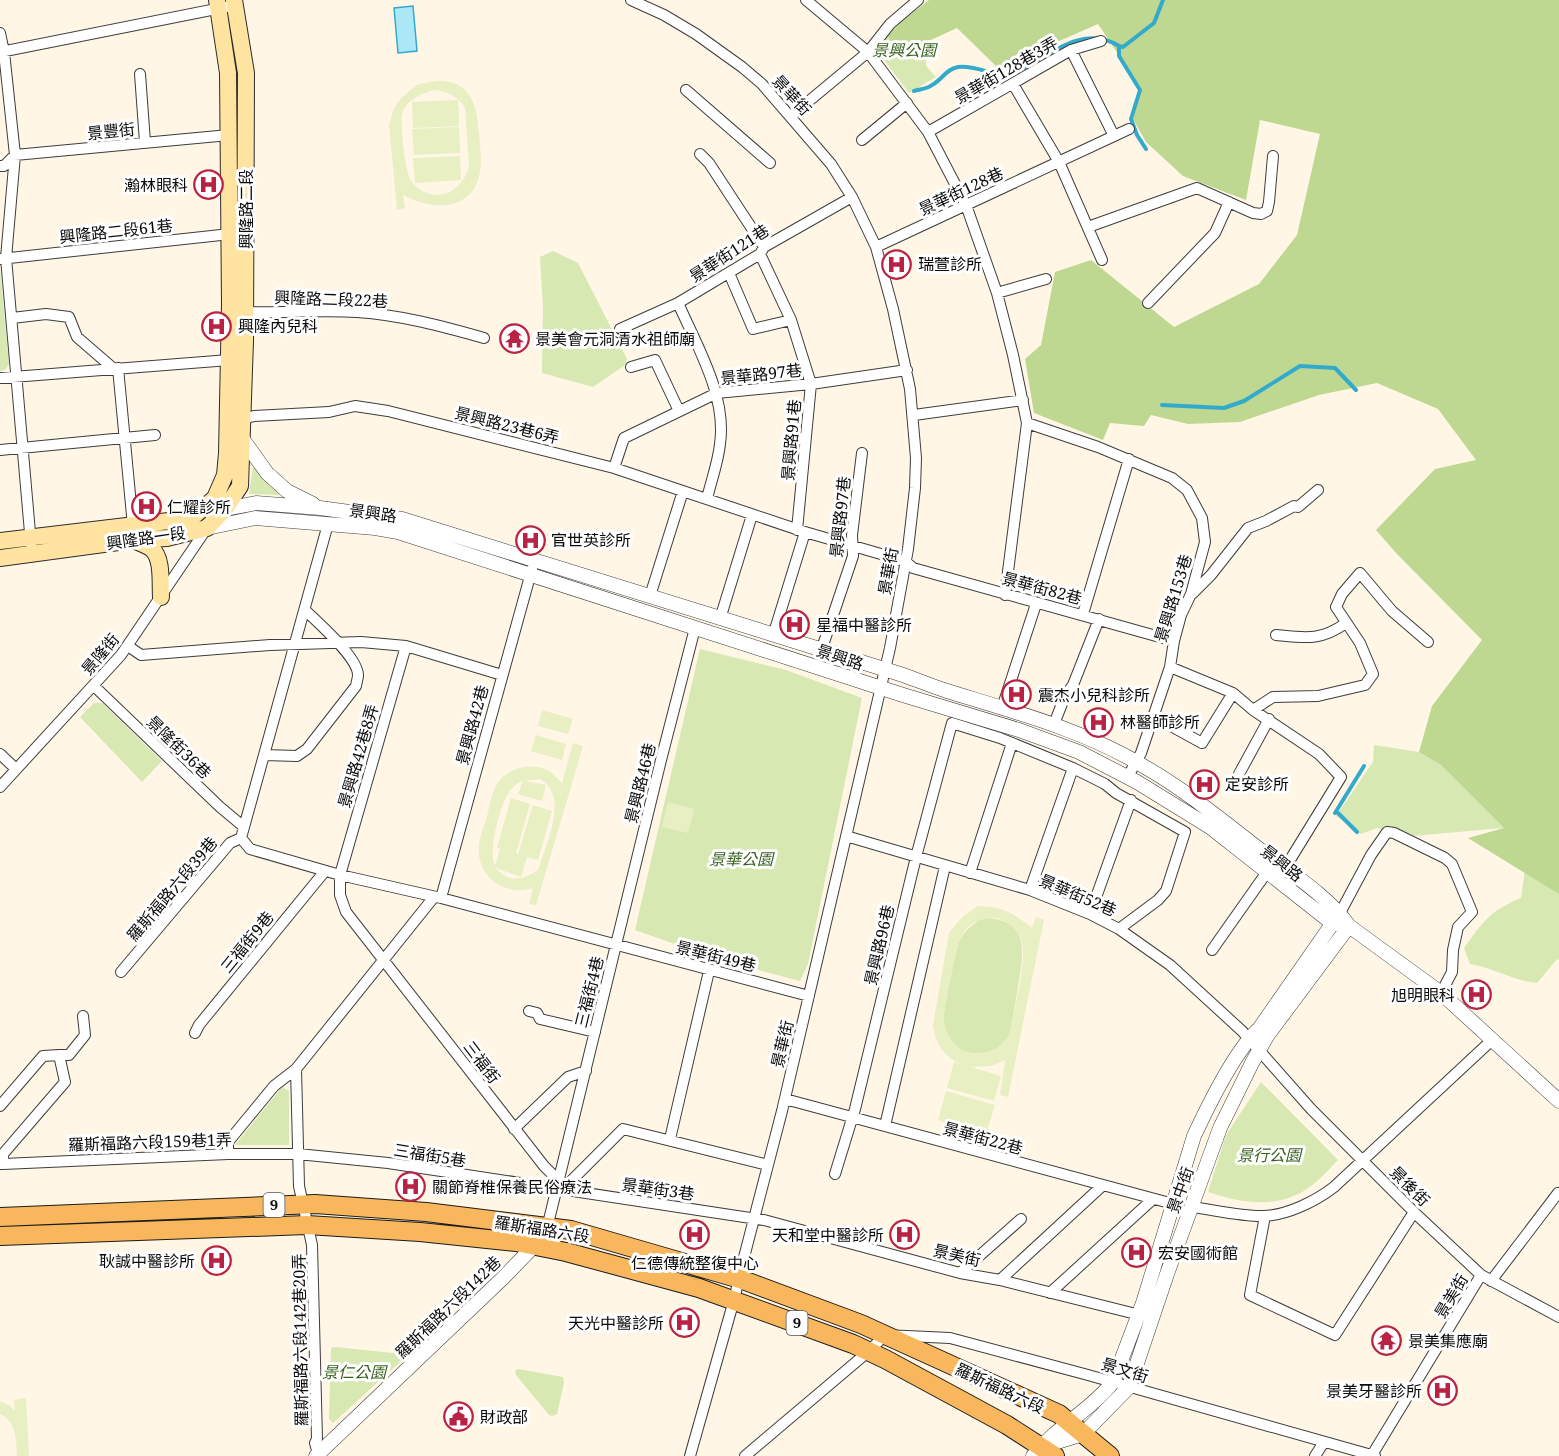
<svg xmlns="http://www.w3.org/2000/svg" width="1559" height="1456" viewBox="0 0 1559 1456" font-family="'Noto Serif','Noto Sans TC',serif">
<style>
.green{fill:#d7e8b2}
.forest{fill:#bed891}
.pitch{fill:#e8efc3;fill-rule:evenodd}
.water{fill:#ace7f6;stroke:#3ac;stroke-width:1.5}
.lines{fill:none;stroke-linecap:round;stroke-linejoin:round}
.stream{stroke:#3ac;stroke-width:4}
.minor-casing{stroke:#3d3d3d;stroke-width:12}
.tertiary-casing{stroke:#3d3d3d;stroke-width:15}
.secondary-casing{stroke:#2c2c2c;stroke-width:18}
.primary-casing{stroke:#1b1b1b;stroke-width:20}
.minor{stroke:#fff;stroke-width:10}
.tertiary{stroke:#fff;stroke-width:14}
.secondary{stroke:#ffe4a1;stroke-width:16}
.primary{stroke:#f9b75d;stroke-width:18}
.labels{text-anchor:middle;stroke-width:6;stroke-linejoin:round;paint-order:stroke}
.shield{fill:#fff;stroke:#545454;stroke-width:1.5}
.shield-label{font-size:15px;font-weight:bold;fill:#0a0a0a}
.park-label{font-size:16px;font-style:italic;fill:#36601c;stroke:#fff}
.street-label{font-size:16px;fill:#0a0a0a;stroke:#fff}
.poi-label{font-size:16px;fill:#0a0a0a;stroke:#fff;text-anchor:start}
</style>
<rect width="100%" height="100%" fill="#fff6e6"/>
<path class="green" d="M906,15L925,44L926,66L936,77L909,93L875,48Z
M553,251L578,263L627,359L625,365L593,387L542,373L543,306L540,257Z
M0,269L9,364L5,370L0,371Z
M253,465L281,495L249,494Z
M700,649L786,670L862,698L808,964L800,981L717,959L635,930Z
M94,703H102L162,761L142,782L80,717Z
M1374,745L1419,752L1441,765L1504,828L1412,836L1377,828L1361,834L1336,816L1373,762Z
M1528,847L1559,860V960L1557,959L1537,983C1514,981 1494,968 1470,964L1464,948C1484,921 1488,912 1521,898Z
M983,918C1030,918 1024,952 1018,986C1016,1001 1013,1017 1010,1033C1004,1045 996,1051 982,1053C961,1056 947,1041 944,1022C942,1011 955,959 958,944C964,931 971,925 983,918Z
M1261,1082L1338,1160C1328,1170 1319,1181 1307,1189C1277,1209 1240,1203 1208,1192L1226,1135Z
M282,1087L289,1091V1145H235Z
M335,1347L403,1354L402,1360L333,1423L329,1419L331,1348Z
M518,1369L563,1377L564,1383L557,1414L552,1416L549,1415L516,1375L515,1371Z"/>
<path class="forest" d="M929,0H1559V894L1468,838L1504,828L1441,765L1419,752L1432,706L1482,640L1397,554L1376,530L1435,469L1476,460L1438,409L1377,383L1319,395L1240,422L1188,424L1151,415L1144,426L1110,423L1103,440L1034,413L1025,359L1041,345L1055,272L1091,260L1174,327L1259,284L1297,235L1320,134L1260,120L1246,200L1183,176L1146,142L1133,119L1141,88L1098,24L998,68L957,28L898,55L888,36L907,17Z"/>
<path class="pitch" d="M437,81C446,81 456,82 463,88C477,101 477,117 479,135C480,147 482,159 480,172C473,212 432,211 403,195L405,208L397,210L389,125L394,108L402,97L418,84ZM434,90C448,92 458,96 465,108L469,165C463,195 431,206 411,181C405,173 400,124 402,114C406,100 422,93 434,90Z
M458,100L459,126L413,128L412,102Z
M459,127L460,153L414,155L412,129Z
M460,156L461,180L415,183L413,158Z
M542,710L573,719L568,734L538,726Z
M536,735L566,744L562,760L531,751Z
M573,743L583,746L536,905L529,904L533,888C505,897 475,876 479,844C480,835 484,826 487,817C489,808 491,795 496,786C505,768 531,761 549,771C554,774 558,779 562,783ZM540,779C570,796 546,844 538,870C524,880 508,884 496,868L521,877L527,857L538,860L552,811L533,805L518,854L516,853L530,804L511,798L497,848L500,849L495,866C488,852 499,811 506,797C509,790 516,783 523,781L518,794L542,801L546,785L525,781Z
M668,802L694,809L688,833L662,827Z
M978,906C1003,907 1012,912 1032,928L1036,917L1044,920L1008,1097L1000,1095L1005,1060L991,1066L971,1067L1001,1076L994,1101L947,1088L954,1062L961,1064C944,1056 935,1044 933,1025L949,933L963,916ZM998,918C1009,923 1017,928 1021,939C1028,956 1014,1012 1010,1032C1004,1045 996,1051 982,1053C961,1056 947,1041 944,1022C942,1011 955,959 958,944C966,924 977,918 998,918Z
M946,1091L995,1105L986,1134L938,1120Z
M26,1398L29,1456H17C16,1441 17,1421 0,1414V1401L10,1406L15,1411L14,1400Z"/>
<path class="water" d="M413,6L417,51L398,53L394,8Z"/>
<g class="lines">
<path class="stream" d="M1119,46L1123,47L1154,23L1163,0
M914,91C920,89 927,89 932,85C942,80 946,69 958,67C976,65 993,76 1009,75C1045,60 1080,22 1119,46V56L1140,90L1131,119L1137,135L1146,149
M1162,405L1224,408L1244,401L1300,366L1335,368L1356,390
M1335,813L1364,766
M1338,813L1357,832"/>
<defs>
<path id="minor" d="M631,0L664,15L696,34L742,67L762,84L831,164L852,197L876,247L893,309L910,389L916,458L915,488L908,549L890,648L782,1111L742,1265L734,1300L690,1456
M806,0L868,52L928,132L966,205L997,293L1013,355L1027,423L1005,595
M0,33L4,52L15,155L6,258L31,544
M0,52L236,5
M140,74L145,142
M1013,84L1059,162L1102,260
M686,90L770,163
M791,116L868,52L890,24L918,0
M928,132L1071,50L1101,41
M1114,136L1129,129
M862,140L907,103
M700,154L709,163L764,247
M0,166H4L15,155L229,135
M1088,227L1197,188L1253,213L1261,214L1267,211L1269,202L1273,156
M876,247L1114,136L1071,50
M760,254L791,320L811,384L797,530
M0,259L230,234
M729,273L753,329L791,320
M997,293L1046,279
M678,303C697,346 727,396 720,444C718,463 711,481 707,499
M1148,303L1215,233L1229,202
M245,312C282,313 320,310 357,312C401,315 442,326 484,338
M12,318L46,314L69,317L77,337L114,369
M620,329L678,303L760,254L764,247L852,197
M631,367L655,360L679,411
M118,368L133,526
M0,378L229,360
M914,415L1023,400
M243,419L254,416L329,412L355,406L388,411L614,468L805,532L905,561L913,568L1174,641
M1027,423L1098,447L1172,478L1187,490L1202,518L1205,542L1191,594L1181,615L1174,641L1170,667L1141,753L1127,778
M0,450L155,435
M614,468L624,438L717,393L811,384L907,370
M1192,594L1211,575L1248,528L1266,521L1294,506L1298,507L1318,490
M650,596L683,491
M1083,614L1129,459
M720,619L752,515
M1276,635C1306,638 1321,641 1346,623
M773,636L805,532
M128,646L141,655L270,645L361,642L406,646L502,675
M406,646L340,875V895L346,912L544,1166L559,1181
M821,651L853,556L852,535L862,453
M1170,667L1233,693L1253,710L1319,754L1341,777L1285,868
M94,686L220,807L244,827
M1002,708L1036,604
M1253,710L1273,697L1318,696L1365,685L1373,674L1360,643L1336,607L1342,594L1360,573L1392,611L1428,642
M1153,716L1202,743L1233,693
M1054,724L1065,696L1073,685L1099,619
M0,754L16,769
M264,755L297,756L307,749L356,686C356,685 358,677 358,676C359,658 318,623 305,610
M1239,774L1269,719
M0,787L121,655L207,528
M846,836L1030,890L1090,914L1119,929L1170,965L1242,1031L1311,1109L1418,1216L1481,1275L1559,1317
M241,838L250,849L340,875L441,898L809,996
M970,873L1012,743
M1030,890L1073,768
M441,898L532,569
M1340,913L1371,855L1387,832L1394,833L1445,858L1452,864L1472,912L1458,927L1453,950L1452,972L1441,993
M1090,914L1131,800
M1212,950L1267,872
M121,972L230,843L241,838L328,524
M529,1011L537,1013L540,1019L595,1032
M195,1033L199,1025L325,871
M785,1099L1166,1202L1175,1203
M0,1106L43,1056L59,1055
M885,1126L945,866
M514,1129L568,1077L586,1071
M670,1139L709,971
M228,1154V1142L274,1086L296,1069
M0,1164H3V1154L65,1082L59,1055H69L85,1035L83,1016
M3,1164L228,1154H298L388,1163L764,1220L960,1273L1000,1280L1144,1316
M835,1174L855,1109L916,857L952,723L1000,738L1073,768L1105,784L1116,793L1185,832L1166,891L1158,900L1119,929
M561,1191L623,1129L768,1165
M1192,1207C1215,1210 1238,1216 1262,1216C1286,1216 1316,1201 1334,1187L1492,1040
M1265,1216L1250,1295L1335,1335L1414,1212
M547,1228L661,760L695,628
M960,1273L1021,1219
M1000,1280L1102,1186
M1491,1281L1558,1193
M1050,1293L1153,1199
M318,1454L315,1443L317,1439L312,1245L299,1186L296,1069L434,897
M1372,1455L1481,1275
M745,1456L869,1351L885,1335L950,1338L1088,1375L1375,1456
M1315,1456L1324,1442"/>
<path id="tertiary" d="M242,438L267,473L287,491L313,504
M220,510L256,503L320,508L402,519L900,674C915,679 931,686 947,691C1015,712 1084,730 1145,767C1187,791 1225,823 1263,852C1291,873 1329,897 1349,926L1441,993L1559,1101
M207,526V528L255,518L375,528L398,532L903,695L1019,730L1079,752L1137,782L1210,827L1332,923L1349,926
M1044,1446L1083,1434L1129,1387L1167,1274L1220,1128L1252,1063L1267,1036L1349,926
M316,1456L504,1277L534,1246L547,1228
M1033,1456C1056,1427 1090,1411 1113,1382L1143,1303L1194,1136C1208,1106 1235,1050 1259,1029L1337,917"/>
<path id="secondary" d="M134,540C139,543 147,545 152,549C163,559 160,583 161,597
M0,541L177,520L195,515L215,498L225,475L227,453L230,304L228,73L217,0
M0,558L133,540L167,538L207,528L225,509L240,486L245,341L246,73L234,0"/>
<path id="primary" d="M0,1217L315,1204L426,1212L571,1230L740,1279L861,1324L1059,1414L1110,1456
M0,1236L307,1225L420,1232L516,1242L566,1252L699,1288L853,1344L885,1359L1007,1425L1055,1456"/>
</defs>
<use href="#minor" class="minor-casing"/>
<use href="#tertiary" class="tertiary-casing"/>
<use href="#secondary" class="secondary-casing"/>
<use href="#primary" class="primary-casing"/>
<use href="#minor" class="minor"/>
<use href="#tertiary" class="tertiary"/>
<use href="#secondary" class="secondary"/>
<use href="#primary" class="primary"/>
</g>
<defs>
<symbol id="hospital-ring" viewBox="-11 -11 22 22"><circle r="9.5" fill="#fff" stroke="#b82345" stroke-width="1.5"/><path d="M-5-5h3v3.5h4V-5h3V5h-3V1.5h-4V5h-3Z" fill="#b82345"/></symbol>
<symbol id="temple-ring" viewBox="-11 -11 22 22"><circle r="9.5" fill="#fff" stroke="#b82345" stroke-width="1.5"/><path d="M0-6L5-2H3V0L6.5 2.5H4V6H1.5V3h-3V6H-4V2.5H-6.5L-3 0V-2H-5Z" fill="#b82345"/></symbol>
<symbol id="civic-ring" viewBox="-11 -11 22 22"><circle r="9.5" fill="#fff" stroke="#b82345" stroke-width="1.5"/><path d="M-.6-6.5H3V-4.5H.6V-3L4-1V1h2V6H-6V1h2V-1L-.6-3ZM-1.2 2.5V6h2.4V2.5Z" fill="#b82345"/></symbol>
</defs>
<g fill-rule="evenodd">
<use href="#hospital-ring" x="192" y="168" width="33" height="33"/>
<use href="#hospital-ring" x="880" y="248" width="33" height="33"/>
<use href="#hospital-ring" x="200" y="310" width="33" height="33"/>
<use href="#temple-ring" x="498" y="322" width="33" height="33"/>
<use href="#hospital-ring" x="130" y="490" width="33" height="33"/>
<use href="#hospital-ring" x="514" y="524" width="33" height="33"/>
<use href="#hospital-ring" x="778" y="608" width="33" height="33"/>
<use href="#hospital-ring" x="1000" y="678" width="33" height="33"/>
<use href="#hospital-ring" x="1082" y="706" width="33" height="33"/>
<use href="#hospital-ring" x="1188" y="768" width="33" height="33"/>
<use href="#hospital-ring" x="1460" y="978" width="33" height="33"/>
<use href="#hospital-ring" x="394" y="1170" width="33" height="33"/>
<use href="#hospital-ring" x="678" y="1218" width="33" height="33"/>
<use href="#hospital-ring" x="888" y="1218" width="33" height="33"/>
<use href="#hospital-ring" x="1120" y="1236" width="33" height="33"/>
<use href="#hospital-ring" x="200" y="1244" width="33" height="33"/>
<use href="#hospital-ring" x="668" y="1306" width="33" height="33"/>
<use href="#temple-ring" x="1370" y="1324" width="33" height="33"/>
<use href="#hospital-ring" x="1426" y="1374" width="33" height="33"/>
<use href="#civic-ring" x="442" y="1400" width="33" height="33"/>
</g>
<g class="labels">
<g class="shield">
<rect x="263.5" y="1193" width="21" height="24" rx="4.5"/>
<rect x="786.5" y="1311" width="21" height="24" rx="4.5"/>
</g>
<g class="shield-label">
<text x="274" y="1210">9</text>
<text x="797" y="1328">9</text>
</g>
<g class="park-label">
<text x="904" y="56">景興公園</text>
<text x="741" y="865">景華公園</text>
<text x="1269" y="1161">景行公園</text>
<text x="354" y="1378">景仁公園</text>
</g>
<g class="street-label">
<text transform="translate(1006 70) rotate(-30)" y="6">景華街128巷3弄</text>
<text transform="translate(792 95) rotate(47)" y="6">景華街</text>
<text transform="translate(111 131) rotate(-6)" y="6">景豐街</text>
<text transform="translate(961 191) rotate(-25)" y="6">景華街128巷</text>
<text transform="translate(246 209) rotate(-90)" y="6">興隆路二段</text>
<text transform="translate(116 231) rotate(-6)" y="6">興隆路二段61巷</text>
<text transform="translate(729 253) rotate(-33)" y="6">景華街121巷</text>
<text transform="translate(331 299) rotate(2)" y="6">興隆路二段22巷</text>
<text transform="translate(761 374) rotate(-6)" y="6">景華路97巷</text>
<text transform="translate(507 425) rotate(14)" y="6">景興路23巷6弄</text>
<text transform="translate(791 440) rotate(-85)" y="6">景興路91巷</text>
<text transform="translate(373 513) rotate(8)" y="6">景興路</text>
<text transform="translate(840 517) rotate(-84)" y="6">景興路97巷</text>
<text transform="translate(146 538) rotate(-8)" y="6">興隆路一段</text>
<text transform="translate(888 571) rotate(-80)" y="6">景華街</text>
<text transform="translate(1042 588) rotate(15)" y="6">景華街82巷</text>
<text transform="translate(1173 598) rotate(-73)" y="6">景興路153巷</text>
<text transform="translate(100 654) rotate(-50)" y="6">景隆街</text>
<text transform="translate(840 657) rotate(18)" y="6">景興路</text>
<text transform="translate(472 725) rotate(-75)" y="6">景興路42巷</text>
<text transform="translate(179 747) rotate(44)" y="6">景隆街36巷</text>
<text transform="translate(358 756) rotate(-74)" y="6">景興路42巷8弄</text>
<text transform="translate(640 783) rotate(-76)" y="6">景興路46巷</text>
<text transform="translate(1282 863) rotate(38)" y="6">景興路</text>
<text transform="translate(172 889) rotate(-50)" y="6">羅斯福路六段39巷</text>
<text transform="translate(1078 895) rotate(23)" y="6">景華街52巷</text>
<text transform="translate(247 942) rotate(-51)" y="6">三福街9巷</text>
<text transform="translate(879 945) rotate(-77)" y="6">景興路96巷</text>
<text transform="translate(716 956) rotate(14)" y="6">景華街49巷</text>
<text transform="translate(589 992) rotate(-76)" y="6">三福街4巷</text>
<text transform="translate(782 1044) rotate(-77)" y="6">景華街</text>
<text transform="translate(482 1062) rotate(53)" y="6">三福街</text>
<text transform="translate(983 1138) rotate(15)" y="6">景華街22巷</text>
<text transform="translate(150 1142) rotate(-2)" y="6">羅斯福路六段159巷1弄</text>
<text transform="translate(430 1155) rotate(9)" y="6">三福街5巷</text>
<text transform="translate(1410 1186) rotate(45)" y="6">景後街</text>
<text transform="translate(658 1189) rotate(8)" y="6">景華街3巷</text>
<text transform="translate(1180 1190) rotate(-70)" y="6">景中街</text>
<text transform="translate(542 1229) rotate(9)" y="6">羅斯福路六段</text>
<text transform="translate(957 1255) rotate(13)" y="6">景美街</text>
<text transform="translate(1451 1296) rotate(-59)" y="6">景美街</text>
<text transform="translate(448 1307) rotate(-44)" y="6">羅斯福路六段142巷</text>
<text transform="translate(300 1340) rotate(-91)" y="6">羅斯福路六段142巷20弄</text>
<text transform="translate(1125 1370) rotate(17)" y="6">景文街</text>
<text transform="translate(1000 1388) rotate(25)" y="6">羅斯福路六段</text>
</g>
<g class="poi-label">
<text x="188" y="191" text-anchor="end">瀚林眼科</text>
<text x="918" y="270">瑞萱診所</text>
<text x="238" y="332">興隆內兒科</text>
<text x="535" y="345">景美會元洞清水祖師廟</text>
<text x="167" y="513">仁耀診所</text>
<text x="551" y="546">官世英診所</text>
<text x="816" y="631">星福中醫診所</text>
<text x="1038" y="701">震杰小兒科診所</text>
<text x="1120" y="728">林醫師診所</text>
<text x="1225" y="790">定安診所</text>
<text x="1455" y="1001" text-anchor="end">旭明眼科</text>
<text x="432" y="1193">關節脊椎保養民俗療法</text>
<text x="884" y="1241" text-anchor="end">天和堂中醫診所</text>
<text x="1158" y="1259">宏安國術館</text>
<text x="195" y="1267" text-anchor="end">耿誠中醫診所</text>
<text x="695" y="1269" text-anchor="middle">仁德傳統整復中心</text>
<text x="664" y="1329" text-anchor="end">天光中醫診所</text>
<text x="1408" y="1347">景美集應廟</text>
<text x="1422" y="1397" text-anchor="end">景美牙醫診所</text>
<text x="480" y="1423">財政部</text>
</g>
</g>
</svg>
